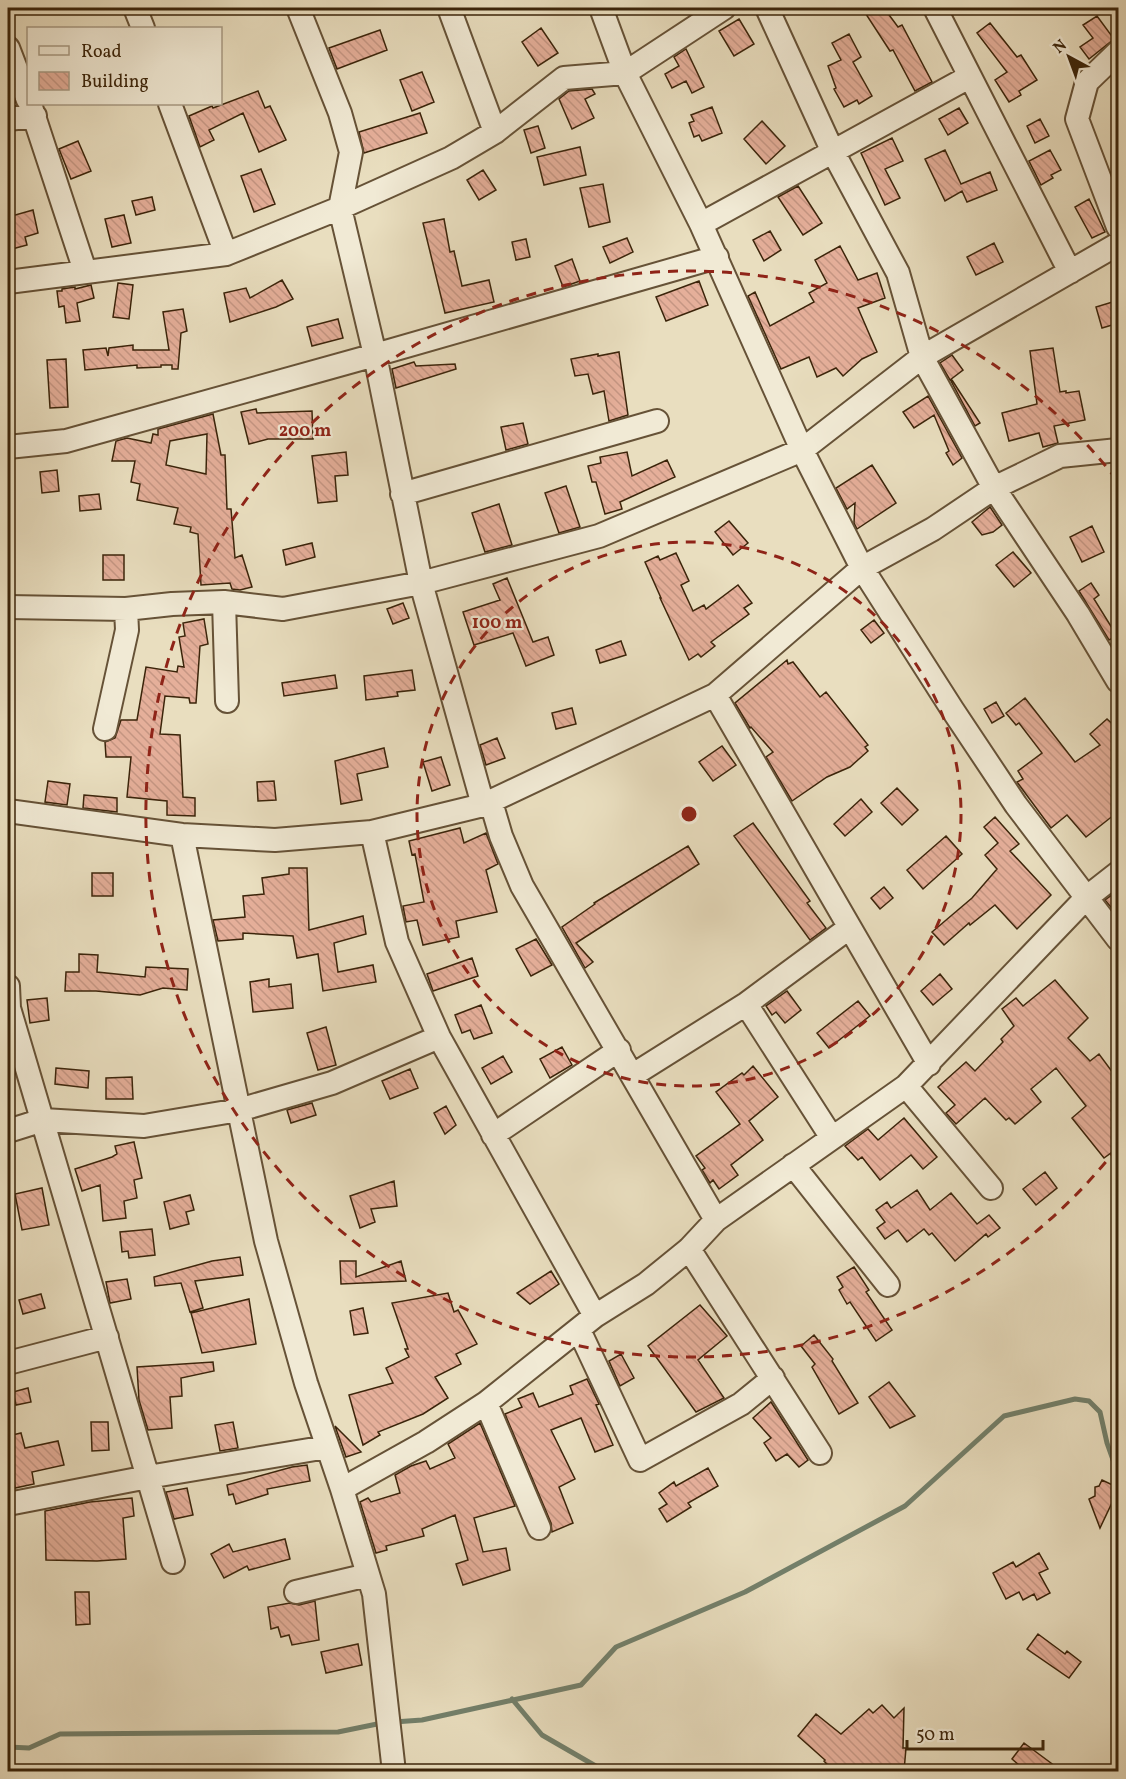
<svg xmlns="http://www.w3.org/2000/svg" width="1126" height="1779" viewBox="0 0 1126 1779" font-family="Vollkorn,serif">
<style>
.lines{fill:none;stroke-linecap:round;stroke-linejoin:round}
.stream{stroke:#73806b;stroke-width:5}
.building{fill:url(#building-back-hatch);stroke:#3b240a;stroke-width:1.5;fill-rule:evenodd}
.minor-casing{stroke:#665237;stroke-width:26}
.minor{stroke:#f1ead5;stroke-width:22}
.ring{fill:none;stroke:#8f2418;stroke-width:3;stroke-dasharray:10 8}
.centre{fill:#8f2418;stroke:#f1ead5;stroke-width:3}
.ring-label{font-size:18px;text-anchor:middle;font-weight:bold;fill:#8f2418;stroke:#f1ead5;stroke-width:4.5;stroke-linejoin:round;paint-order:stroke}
</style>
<defs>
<pattern id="building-back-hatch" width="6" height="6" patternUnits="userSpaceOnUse" patternTransform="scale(1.5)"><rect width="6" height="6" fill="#e5af9a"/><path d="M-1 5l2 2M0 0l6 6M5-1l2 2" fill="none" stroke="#c59683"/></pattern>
</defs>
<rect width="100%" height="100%" fill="#e9debf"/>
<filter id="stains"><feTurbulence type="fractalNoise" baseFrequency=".00333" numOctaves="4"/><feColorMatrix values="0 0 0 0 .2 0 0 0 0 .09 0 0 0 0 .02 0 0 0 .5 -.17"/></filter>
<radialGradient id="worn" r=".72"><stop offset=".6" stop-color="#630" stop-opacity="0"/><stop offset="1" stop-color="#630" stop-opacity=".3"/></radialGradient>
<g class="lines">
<path class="stream" d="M512,1699L542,1735L606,1772
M394,1722L422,1720L581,1685L616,1647L745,1592L905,1506L1004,1416L1075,1399L1089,1401L1100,1412L1107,1443L1118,1474
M8,1747L29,1748L60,1734L338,1732L382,1723"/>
</g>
<path class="building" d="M862,8H884L898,27L902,25L932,82L915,91L893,50L890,51Z
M1097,16L1114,39L1089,59L1080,47L1093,38L1083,25Z
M739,19L754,44L734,56L719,31Z
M990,23L1017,57L1021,55L1037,80L1019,91L1021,95L1009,102L995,80L1007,72L977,33Z
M541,28L558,53L538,66L522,42Z
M380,30L387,50L337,69L329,48Z
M849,34L861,57L853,62L872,96L859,104L857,100L844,107L834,89L836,88L828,66L841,60L832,43Z
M686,49L704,87L692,93L686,81L672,88L665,74L679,66L674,57Z
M422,72L434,102L412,111L400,80Z
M592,89L595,94L585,99L594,118L572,129L559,99L569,91Z
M258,91L265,108L270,106L286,140L259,152L243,113L209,130L214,140L200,147L189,116L212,106L213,108Z
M712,107L722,133L702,141L699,135L694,137L689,123L694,121L691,115Z
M959,108L968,123L948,135L939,119Z
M420,113L427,133L364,153L359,132Z
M1040,119L1049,136L1035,143L1027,126Z
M762,121L785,146L766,164L744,139Z
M538,126L545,148L531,153L524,130Z
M892,138L903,161L885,169L900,198L885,205L861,153Z
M78,141L91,171L71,179L59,149Z
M580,147L586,175L544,185L537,157Z
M945,150L961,184L990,172L997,190L967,202L962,191L945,201L925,159Z
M1050,150L1061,170L1051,175L1053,178L1041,185L1029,161Z
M261,169L275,204L254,212L241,176Z
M483,170L496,190L479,200L467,180Z
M603,184L610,222L589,227L580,188Z
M798,186L822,223L803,235L778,197Z
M152,197L155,210L136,215L132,201Z
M1089,199L1105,232L1092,238L1075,207Z
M33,210L38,233L25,237L27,245L12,249L8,230V217Z
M124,215L131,243L112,247L105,219Z
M444,219L450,252L454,251L462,286L489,280L494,302L445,313L423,223Z
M770,231L781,250L764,261L753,240Z
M627,238L633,252L610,263L603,247Z
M526,239L530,257L516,260L512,242Z
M994,243L1003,262L976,275L967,257Z
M840,246L858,280L877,273L885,298L858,308L877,352L862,359L843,376L836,368L817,377L809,357L781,369L748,296L755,292L770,326L814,302L809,293L827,283L815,260Z
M572,259L580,281L563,287L555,266Z
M282,280L293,299L276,307L230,322L224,293L246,288L250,298Z
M699,281L708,305L666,321L656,297Z
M118,283L133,285L129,319L113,317Z
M91,285L94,298L77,303L80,321L66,323L64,306L59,307L57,291H62V289L75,287V289Z
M1119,300V323L1102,328L1096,307Z
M183,309L187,331L181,333L178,369H172V365H161V367L137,368V365L85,370L83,350L106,348L108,356L109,348L133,345V350H169L163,312Z
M338,319L343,338L312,346L307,327Z
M1053,348L1060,392L1066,391V393L1079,391L1085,420L1054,426L1058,443L1043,447L1039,433L1009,441L1002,413L1037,404L1030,351Z
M619,352L628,415L609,421L604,391L593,394L588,374L575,376L571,359L598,354V356Z
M952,355L963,370L950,380L940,363Z
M66,359L68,407L50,408L47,360Z
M414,362L416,366L455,364L456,369L396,388L392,369Z
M952,380L980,423L975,426L951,381Z
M928,396L962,458L953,465L946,453L949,451L934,415L914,428L903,412Z
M256,409L257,413L312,411L313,439H268L249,444L241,412Z
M213,414L221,455H225L227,509H231L235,558L242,555L252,587L240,590L232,589L230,583L201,585L198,534L190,532L191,527L174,524L178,508L137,500L140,484L131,482L135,461H112L116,441L127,438L151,443L153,434L158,435V429ZM207,434L206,474L166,465L170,441Z
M523,423L528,444L506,450L501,427Z
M346,452L348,475L335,476L337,501L318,503L312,456Z
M627,452L632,476L667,460L675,477L620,502L622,509L605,514L596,482H592L588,466L601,463L600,457Z
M872,465L896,503L857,529L854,523L855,503L847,509L836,488Z
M57,470L59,491L42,493L40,472Z
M566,486L580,527L559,533L545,493Z
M99,494L101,509L80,511L79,496Z
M499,504L512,545L485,552L472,513Z
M990,507L1002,525L993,532L982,535L972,522Z
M729,521L748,543L733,555L715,532Z
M1092,526L1104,552L1082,562L1070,537Z
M312,543L315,557L286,565L283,550Z
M1013,552L1031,573L1014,587L996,565Z
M676,553L689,581L681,585L693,611L704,605L706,609L738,585L752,603L744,608L749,614L711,642L715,646L701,657L698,654L689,660L660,598H661L645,562L658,556L660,560Z
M103,555H124V580H103Z
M507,578L533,642L548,637L554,655L526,666L513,633L474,645L463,612L500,600L493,584Z
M1091,583L1099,595L1094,599L1117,636L1109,640L1079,591Z
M403,603L409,618L393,624L387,609Z
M204,619L208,644L200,646L196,703H190L189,698L165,696L160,734L180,735L183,797L195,798V816L167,815V801L127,797L131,757H106L105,742L115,738L121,720H137L146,667L177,672L178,666L184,667L179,637L185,636L183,623Z
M874,620L884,633L871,643L861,630Z
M621,641L626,655L600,663L596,650Z
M787,660L788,664L793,662L820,697L826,692L868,745L865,747L868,751L850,767L827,777L792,801L766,757L773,752L751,727L750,728L735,703Z
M412,670L415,690L397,692L398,696L366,700L364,676Z
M335,675L337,688L284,696L282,683Z
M1025,698L1075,762L1100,745L1090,734L1107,719L1119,730V811L1086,837L1067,815L1051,828L1017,782L1023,779L1018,771L1042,753L1019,723L1016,725L1006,713Z
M996,702L1004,716L992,723L984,709Z
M572,708L576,724L556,729L552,713Z
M497,738L505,758L486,765L480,745Z
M722,746L736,765L713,781L699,762Z
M384,748L388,767L357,774L362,800L341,804L335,761Z
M441,757L450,785L432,791L423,762Z
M48,781L70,784L67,805L45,802Z
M274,781L276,800L258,801L257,782Z
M897,788L918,810L902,825L881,803Z
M84,795L117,798V812L83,808Z
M861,799L872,812L845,836L834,824Z
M995,817L1019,844L1010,851L1051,895L1017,929L995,905L970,925L969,923L944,945L932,932L972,898L997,869L985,855L998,843L984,827Z
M753,823L810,901L807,903L826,928L810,940L734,836Z
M460,828L464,843L486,833L498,864L486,870L497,912L456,921L459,937L423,945L417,920L406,922L403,906L424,902L415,854L412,855L409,841Z
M946,836L962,854L923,889L907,870Z
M688,846L699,864L576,943L593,962L585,968L562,927L595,904L594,903Z
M289,868H307L309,930L363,916L366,934L334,943L338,972L373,965L376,982L323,991L318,954L297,958L293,936L243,933V939L218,941L213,920L245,917L243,896L264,894L262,878L289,874Z
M92,873H113V896H92Z
M884,887L893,898L880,909L871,898Z
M1119,890V917L1105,900Z
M536,939L552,965L531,976L516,949Z
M79,954L98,955L97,972L145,977L146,967L188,969L187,990L163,988L140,995L96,991H65L66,972H79Z
M472,958L478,976L433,991L427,974Z
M940,974L952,989L933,1005L921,991Z
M269,979V987L291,984L293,1008L253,1012L250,982Z
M1055,980L1088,1018L1068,1038L1090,1061L1099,1054L1119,1081V1147L1104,1158L1072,1118L1086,1106L1056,1068L1031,1089L1041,1102L1015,1124L1009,1118L1006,1120L985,1098L956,1124L946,1113L955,1105L938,1087L966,1062L975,1071L1003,1042L1001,1039L1014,1026L1002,1009L1016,998L1023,1006Z
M787,991L801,1010L785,1023L776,1012L772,1015L766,1006Z
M47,998L49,1020L30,1023L27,1000Z
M858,1001L870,1016L829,1048L817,1033Z
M481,1005L492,1033L474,1039L470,1030L462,1033L455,1015Z
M326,1027L336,1065L318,1070L307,1033Z
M562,1047L572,1065L550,1078L540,1059Z
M503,1056L512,1072L491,1084L482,1068Z
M753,1066L778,1097L749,1121L763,1140L731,1165L738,1175L719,1189L713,1180L710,1183L702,1170L705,1168L696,1156L740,1124L716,1092L742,1073L744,1075Z
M56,1068L89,1071L88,1088L55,1084Z
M410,1069L418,1088L390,1099L382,1081Z
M132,1077L133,1099H106V1078Z
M312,1103L316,1115L291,1123L287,1110Z
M446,1106L456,1125L445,1134L434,1113Z
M904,1118L937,1157L923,1169L911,1155L880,1180L862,1157L858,1160L845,1146L868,1129L878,1140Z
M134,1142L142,1178L134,1180L137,1198L124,1201L126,1218L103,1221L100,1185L82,1191L75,1169L112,1157L117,1154L115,1146Z
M1045,1172L1057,1188L1036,1205L1023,1189Z
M394,1181L397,1206L371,1209L375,1222L360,1228L350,1196Z
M42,1188L49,1225L22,1230L15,1194Z
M917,1190L930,1210L951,1193L977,1224L989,1215L1000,1228L988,1237L986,1234L955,1261L932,1233L929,1235L924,1229L907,1242L898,1230L885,1239L877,1228L885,1222L876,1210L887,1202L891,1208Z
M190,1195L194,1210L186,1212L189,1224L170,1229L164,1202Z
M152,1229L155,1255L129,1258L128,1251L122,1252L120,1232Z
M240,1257L243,1275L195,1281L203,1308L190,1312L181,1283L155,1286L154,1277L212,1261Z
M340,1261H356V1277L401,1261L406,1281L341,1284Z
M854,1267L869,1290L866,1292L892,1330L876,1341L850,1302L847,1304L839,1290L843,1287L837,1277Z
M551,1271L559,1284L530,1304L517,1293Z
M127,1279L131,1299L110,1303L106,1282Z
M448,1293L454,1312L458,1310L477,1344L456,1354L461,1364L435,1377L448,1398L423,1414L378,1432L380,1435L363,1445L349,1395L393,1383L386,1368L409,1357L405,1349H408L392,1303Z
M41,1294L45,1308L23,1314L19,1300Z
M249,1299L256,1344L202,1353L191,1313Z
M700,1305L727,1336L698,1360L724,1398L696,1412L648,1346Z
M363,1308L368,1333L354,1335L350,1311Z
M814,1335L833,1359L832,1361L858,1403L839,1414L812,1367L815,1364L801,1346Z
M621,1354L634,1378L620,1386L609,1361Z
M213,1362L214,1371L181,1378L182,1396L170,1397L172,1428L148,1430L139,1400L137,1367Z
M587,1379L599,1404L596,1405L613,1445L595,1452L581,1418L551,1430L575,1479L559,1487L573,1523L552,1532L551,1523L505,1414L522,1407L518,1399L533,1393L539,1407L573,1394L570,1386Z
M889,1382L915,1416L890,1428L869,1397Z
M28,1388L31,1402L16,1405L13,1392Z
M771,1402L808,1460L799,1467L787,1454L776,1461L764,1443L771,1438L753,1418Z
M91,1422H108L109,1450L92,1451Z
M233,1422L238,1448L220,1451L215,1425Z
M480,1423L515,1506L474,1518L483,1552L506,1548L510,1570L463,1585L456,1564L468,1560L455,1515L422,1529L424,1536L386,1546L387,1550L376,1553L360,1502L368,1498L371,1502L400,1493L395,1475L411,1466L426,1461L430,1469L455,1458L448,1444Z
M335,1426L361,1452L346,1457Z
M21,1433L25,1448L58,1441L64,1465L32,1472L34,1484L15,1488L8,1449V1436Z
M307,1465L310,1481L267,1489L268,1494L236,1504L233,1494L229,1495L227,1485L292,1467Z
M708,1468L718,1486L688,1503L691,1507L667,1522L659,1509L667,1504L659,1493L674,1482L676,1486Z
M1102,1480L1119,1488L1100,1528L1089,1499L1095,1496V1487L1099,1486Z
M187,1488L193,1515L174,1519L166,1492Z
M132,1498L134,1516L123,1518L126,1559L97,1561L46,1560L45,1511L90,1502Z
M285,1539L290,1559L249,1570L247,1566L224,1578L211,1554L229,1544L233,1552Z
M1039,1553L1048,1569L1039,1573L1050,1593L1037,1600L1034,1594L1023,1600L1019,1592L1006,1599L993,1573L1013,1562L1016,1567Z
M75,1592H89L90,1624L76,1625Z
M315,1601L319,1640L292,1645L289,1635L281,1637L278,1627L271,1629L268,1607L290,1603L299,1605Z
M1038,1634L1065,1654L1067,1651L1081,1662L1069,1678L1027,1649Z
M358,1644L362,1665L326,1673L321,1652Z
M882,1705L894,1718L904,1708L903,1748H906L904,1771L888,1765L865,1766L859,1772H834L824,1761L825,1760L798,1736L816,1714L841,1734L869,1709L873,1713Z
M1024,1743L1063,1772H1014L1019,1765L1012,1759Z"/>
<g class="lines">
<defs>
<path id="minor" d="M135,8L143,28
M298,8L340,113L351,152L340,208L375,355L421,583L483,805
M449,8L495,132
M601,8L625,73L701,224L802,450L862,568L952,709L1016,805L1118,939
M767,8L832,150L898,273L922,357L994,488L1078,614L1118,681
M935,8L1070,272
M8,48L28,100
M1118,52L1087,82L1077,119L1118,227
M30,104L85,271
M170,104L226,254
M8,119L35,116
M701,224L969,77
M8,282L226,254L340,208L451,158L495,132L564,78L625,73L724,8
M8,447L66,441L375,355L717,257
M402,494L657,421
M224,602L227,701
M8,607L126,609L172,604L224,602L283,609L421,583L599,536L802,450L922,357L1118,244
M715,695L929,1064
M105,729L127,630L126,609
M491,802L501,836L522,886L716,1220
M8,811L182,835L275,840L372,832L483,805L715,695L862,568L933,529L994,488L1060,456L1118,450
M372,832L397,942L439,1037L595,1316
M182,835L266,1241L306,1383L342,1489L374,1594L394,1772
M8,986L9,1008L173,1562
M746,1004L832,1138
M633,1075L746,1004L849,928
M906,1086L991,1188
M8,1131L43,1120L144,1126L239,1110L332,1083L439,1037
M493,1135L619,1050
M793,1165L888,1285
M689,1249L820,1453
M579,1330L640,1460L741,1404L773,1378
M8,1363L107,1337
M486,1403L539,1528
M342,1489L426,1442L486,1403L595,1316L646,1284L689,1249L716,1220L906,1086L1086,898L1118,873
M8,1504L148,1477L327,1447
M296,1592L368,1575"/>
</defs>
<use href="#minor" class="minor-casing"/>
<use href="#minor" class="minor"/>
</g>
<g class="ring">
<circle cx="689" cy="814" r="272"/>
<path d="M1117 1148A543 543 0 1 1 1117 480"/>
</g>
<circle cx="689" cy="814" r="9" class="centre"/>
<g class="ring-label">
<text x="305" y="436">200 m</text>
<text x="497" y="628">100 m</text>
</g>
<rect width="1126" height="1779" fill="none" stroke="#e9debf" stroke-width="30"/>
<rect x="9" y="9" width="1108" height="1761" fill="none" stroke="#3b240a" stroke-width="3"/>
<rect x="15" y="15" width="1096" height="1749" fill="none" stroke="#3b240a" stroke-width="1.5"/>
<rect x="27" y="27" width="195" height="78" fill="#f1ead5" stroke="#a89b84" stroke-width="1.5"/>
<rect x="39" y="46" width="30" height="9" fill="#f1ead5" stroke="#a89b84" stroke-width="1.5"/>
<text x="81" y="57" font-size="18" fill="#3b240a">Road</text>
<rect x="39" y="72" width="30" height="18" fill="url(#building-back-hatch)" stroke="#a89b84" stroke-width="1.5"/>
<text x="81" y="87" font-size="18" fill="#3b240a">Building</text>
<g transform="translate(1069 57) rotate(319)" stroke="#f1ead5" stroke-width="4.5" paint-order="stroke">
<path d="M0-4.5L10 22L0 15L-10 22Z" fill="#3b240a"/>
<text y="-9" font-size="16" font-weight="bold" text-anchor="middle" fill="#3b240a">N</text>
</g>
<path d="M907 1740v9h136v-9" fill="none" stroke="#3b240a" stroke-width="3"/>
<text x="916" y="1740" font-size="18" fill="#3b240a" stroke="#f1ead5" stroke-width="4.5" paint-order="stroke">50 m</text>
<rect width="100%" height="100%" filter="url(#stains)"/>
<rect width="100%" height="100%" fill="url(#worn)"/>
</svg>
